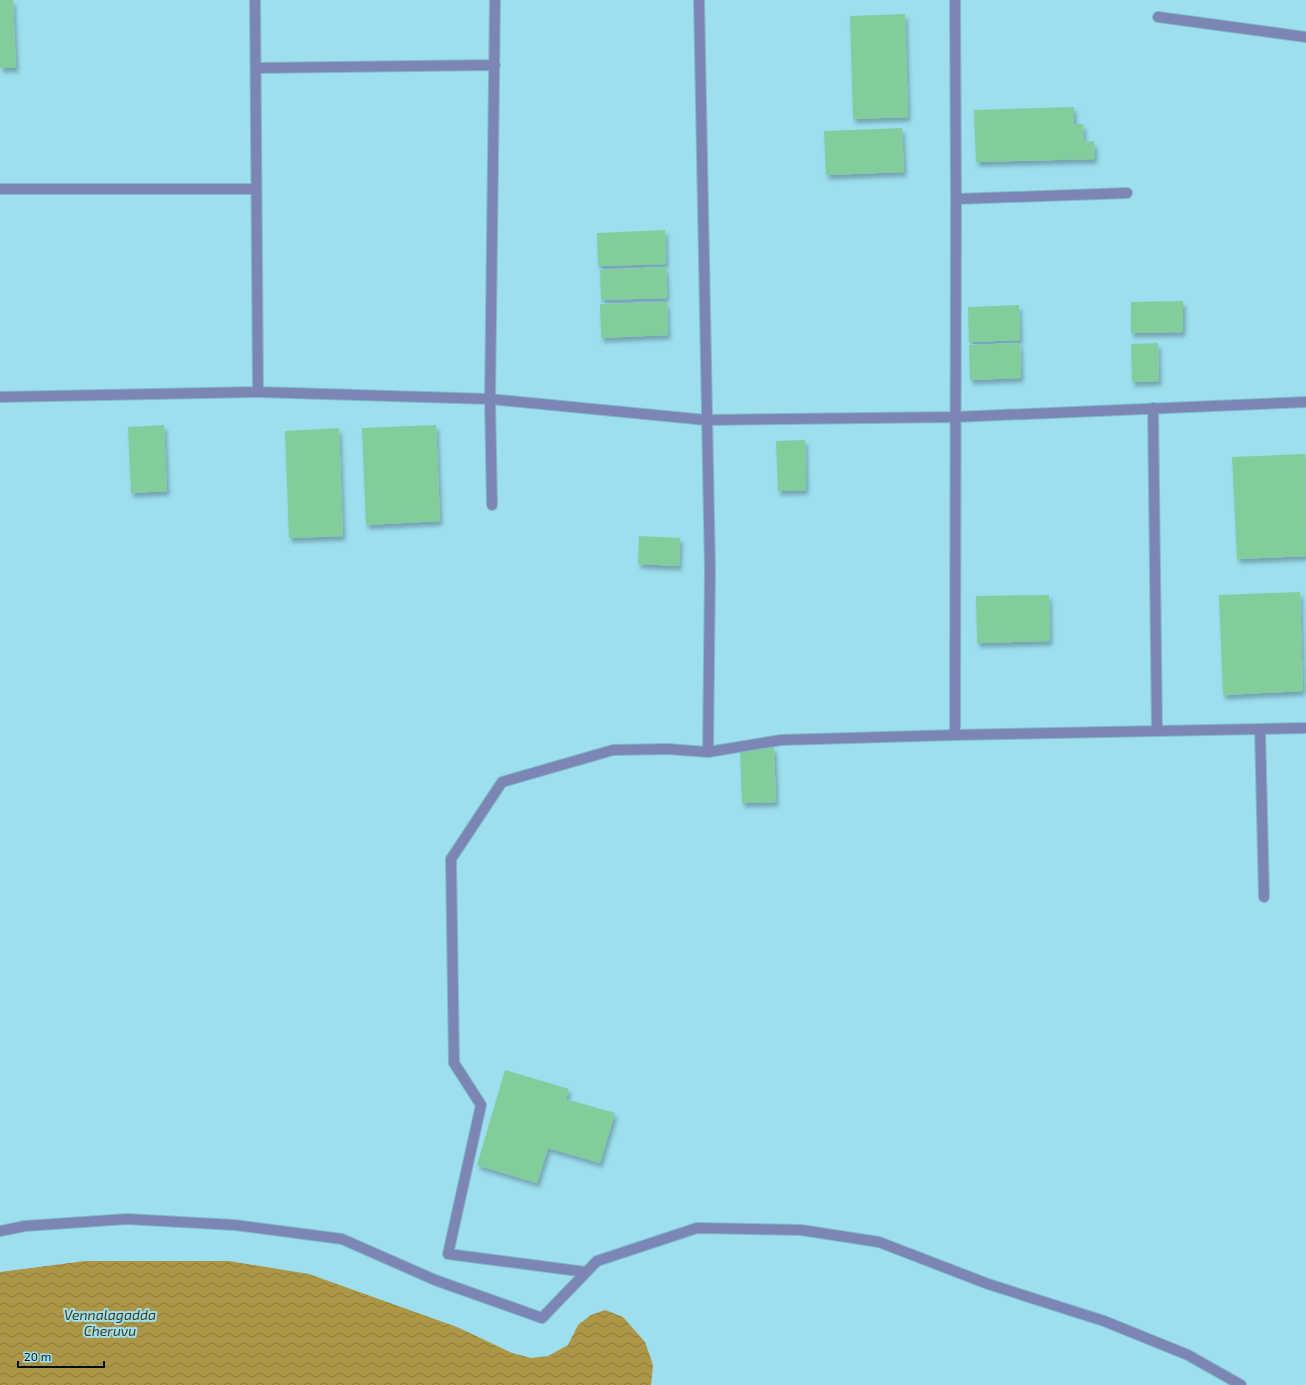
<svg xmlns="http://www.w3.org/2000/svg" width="1306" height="1385" viewBox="0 0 1306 1385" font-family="'Exo 2',sans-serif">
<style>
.water{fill:url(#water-waves)}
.building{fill:#82cd9b;filter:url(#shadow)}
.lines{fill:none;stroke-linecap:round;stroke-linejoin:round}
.street-casing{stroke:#81bac8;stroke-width:12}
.street{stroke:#7b86b5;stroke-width:10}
.labels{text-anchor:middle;stroke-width:4;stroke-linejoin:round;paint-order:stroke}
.water-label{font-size:14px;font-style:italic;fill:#413714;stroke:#9ddfef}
</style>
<defs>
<pattern id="water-waves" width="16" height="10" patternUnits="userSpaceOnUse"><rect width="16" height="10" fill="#ad9747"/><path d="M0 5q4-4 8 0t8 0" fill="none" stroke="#8a7a3a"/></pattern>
<filter id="shadow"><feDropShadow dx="2.5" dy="4.5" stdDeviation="2" flood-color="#0004"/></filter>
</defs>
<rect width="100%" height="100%" fill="#9ddfef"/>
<path class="water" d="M85,1261H229L309,1274L457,1327L512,1353L531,1358L548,1356L568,1345L578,1325L591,1315L605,1310L623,1317L645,1342L653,1365L651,1385H0V1272Z"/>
<path class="building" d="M0,0H13L16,68H0Z
M905,14L908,117L853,119L850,16Z
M1074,107V124H1083L1084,142L1094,141L1095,159L976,162L974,110Z
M902,128L904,172L826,175L824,131Z
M665,230L666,264L598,266L597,233Z
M666,267L667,298L601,300L600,270Z
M1183,301V332L1131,333V302Z
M667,302L668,335L601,338L600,304Z
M1019,305L1020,340L969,342L968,307Z
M1020,343L1021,378L970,380L969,345Z
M1158,343L1159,381L1132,382L1131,344Z
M164,425L167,491L131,493L128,427Z
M436,425L440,521L366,525L362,428Z
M339,428L343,536L289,538L285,431Z
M805,440L806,490L778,491L776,441Z
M1305,454L1306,556L1237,559L1232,457Z
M639,536L680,538L679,566L638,564Z
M1300,592L1303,691L1223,695L1219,595Z
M1049,595L1050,641L977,643L976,596Z
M774,747L776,802L742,803L740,748Z
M505,1070L569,1089L566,1099L615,1113L600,1163L548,1148L537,1183L477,1165Z"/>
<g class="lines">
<defs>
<path id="street" d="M255,0L258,392
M699,0L710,570L708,752L781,740L955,735L1306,728
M955,0L956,199L955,735
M1158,17L1306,37
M256,68L495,65
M0,189H256
M956,199L1127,193
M0,397L258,392L490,399L495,0
M1153,408L1157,731
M492,505L490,399L706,420L956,417L1306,402
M1260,729L1264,897
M0,1231L25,1226L127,1219L235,1225L342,1239L435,1280L542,1318L597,1261L697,1228L801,1230L879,1242L988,1284L1104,1321L1188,1355L1241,1385
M586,1272L448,1254L481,1105L454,1063L451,859L502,782L613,750L667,749L708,752"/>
</defs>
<use href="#street" class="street-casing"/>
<use href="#street" class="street"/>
</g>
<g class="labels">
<g class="water-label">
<text x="110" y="1320">Vennalagadda<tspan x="110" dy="16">Cheruvu</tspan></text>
</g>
</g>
<path d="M18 1361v6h86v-6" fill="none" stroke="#001016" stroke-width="2"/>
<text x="24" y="1361" font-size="12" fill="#001016" stroke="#9ddfef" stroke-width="3" paint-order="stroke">20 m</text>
</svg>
